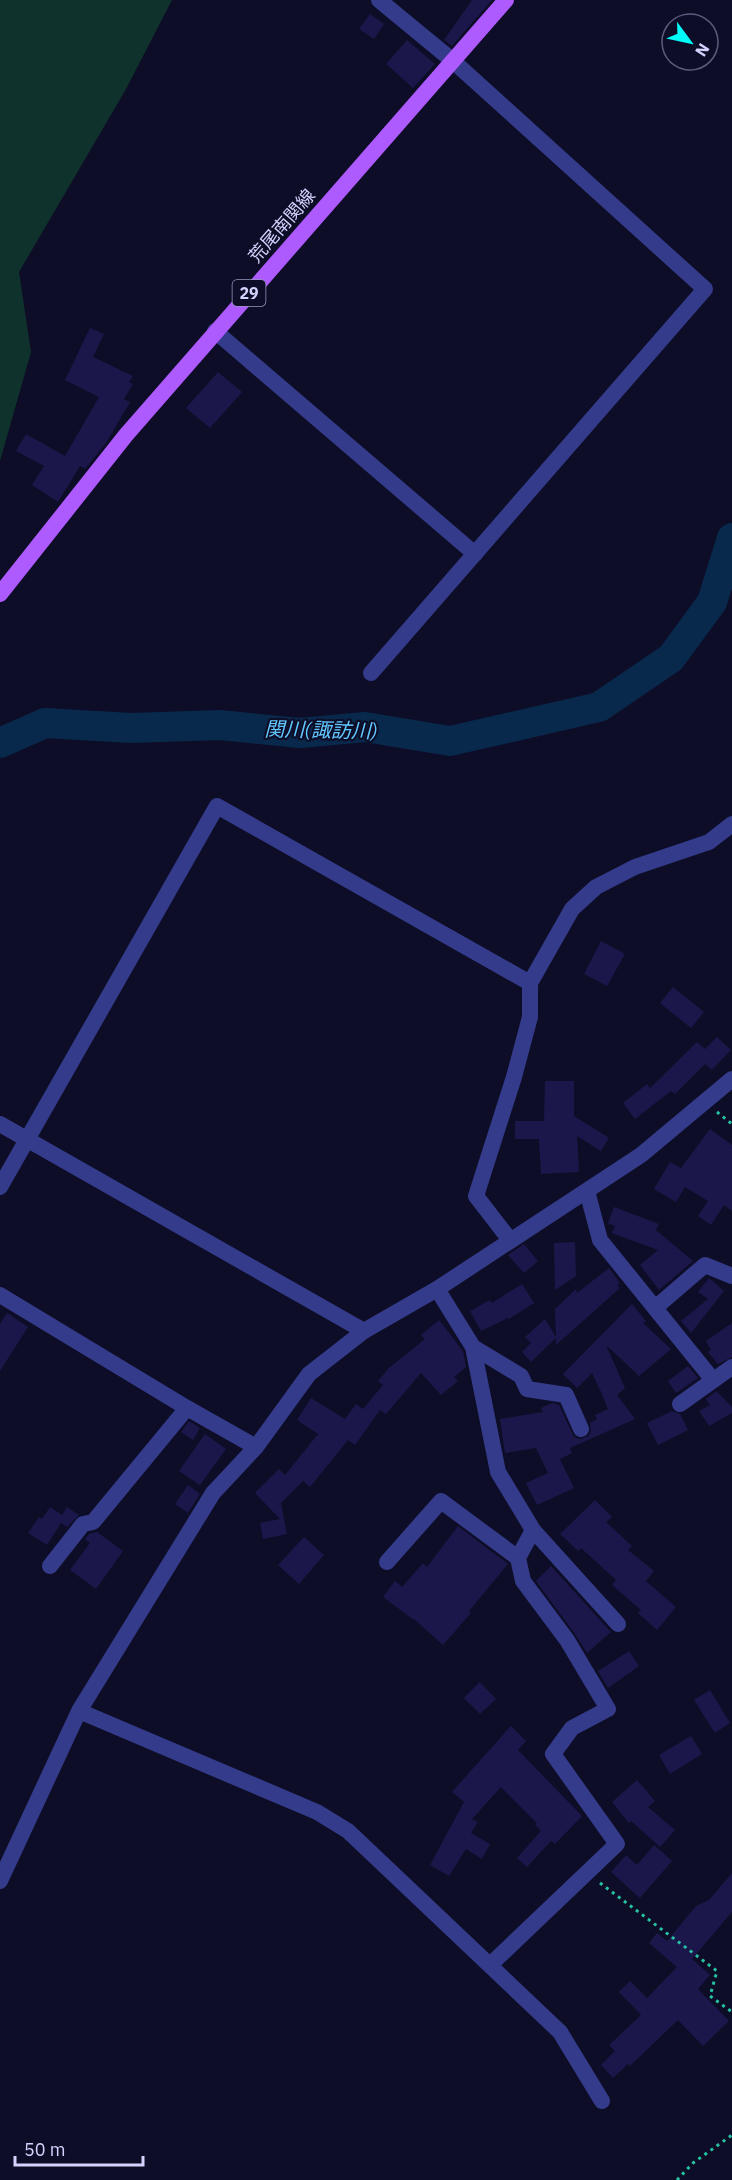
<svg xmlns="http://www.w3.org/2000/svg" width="732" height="2180" viewBox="0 0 732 2180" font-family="'IBM Plex Sans','Noto Sans JP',sans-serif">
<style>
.green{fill:#10322c}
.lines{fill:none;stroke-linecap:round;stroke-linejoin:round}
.river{stroke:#08294c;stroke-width:30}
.building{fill:#1c174a}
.path{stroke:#25c2a5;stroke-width:3;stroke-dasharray:3 4.5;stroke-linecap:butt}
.minor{stroke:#343b8a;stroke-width:16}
.primary{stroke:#ad5aff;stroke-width:16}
.labels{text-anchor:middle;stroke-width:4.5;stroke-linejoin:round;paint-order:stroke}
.shield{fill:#0e0d27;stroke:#9898be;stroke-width:1.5}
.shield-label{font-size:16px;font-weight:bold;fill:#d3d3ff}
.street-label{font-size:18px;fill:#d3d3ff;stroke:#0e0d27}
.water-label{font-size:20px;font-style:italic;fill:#61c9ff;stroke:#0e0d27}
</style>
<rect width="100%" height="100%" fill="#0e0d27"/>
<path class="green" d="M0,0H172L126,89L19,272L31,352L0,461Z"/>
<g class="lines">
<path class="river" d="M0,743L45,723L131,728L219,725L300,733L365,727L450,741L599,707L671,658L712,602L732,538"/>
</g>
<path class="building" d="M472,0H492L452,46L444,40Z
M370,14L384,24L374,39L359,29Z
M407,40L435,64L413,88L386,64Z
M90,328L104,334L93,357L133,376L129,382L133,384L124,399L130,402L106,443L85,469L80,466L58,502L32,485L44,466L16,451L26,434L65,456L99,397L65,380Z
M218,372L242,392L210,428L186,408Z
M601,941L625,954L607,986L584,974Z
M673,987L704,1012L691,1028L660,1003Z
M717,1037L731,1050L712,1070L705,1064L675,1094L671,1091L635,1119L623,1103L647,1084L650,1088L697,1042L705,1049Z
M545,1081H574V1116L609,1138L601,1151L577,1136L579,1172L541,1174L539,1139H515V1121H544Z
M710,1129L732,1145V1211L724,1205L711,1225L698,1216L708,1201L685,1187L676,1202L654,1189L670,1162L681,1168Z
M614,1207L659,1224L656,1230L693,1261L659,1290L640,1265L658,1250L612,1233L615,1226L608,1223Z
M575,1242L576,1276L555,1290L554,1243Z
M524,1244L538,1261L524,1273L508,1255Z
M609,1268L620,1283L617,1285L620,1288L556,1345V1338L531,1362L522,1352L531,1343L525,1337L545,1319L556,1337L555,1309L576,1289L577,1293Z
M709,1278L724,1291L691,1333L681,1321L708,1299L698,1292Z
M522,1284L534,1303L509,1319L508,1318L481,1331L470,1311L490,1300L492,1303Z
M632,1304L646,1321L643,1323L671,1349L639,1376L606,1345L625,1388L617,1395L635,1419L570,1448L572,1453L560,1459L574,1488L537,1505L526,1483L548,1473L536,1448L505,1453L500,1419L543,1412L541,1408L552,1403L559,1405L574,1437L580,1439L589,1436L591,1430L590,1423L597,1419L595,1415L608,1409L601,1392L592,1373L577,1388L563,1374Z
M7,1313L28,1327L0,1371V1324Z
M439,1320L463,1351L466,1367L454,1377L458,1381L441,1395L421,1373L386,1414L380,1410L355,1445L348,1440L310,1487L303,1481L281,1503L287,1534L263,1539L260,1523L280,1519L255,1493L279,1469L285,1475L318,1434L297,1420L311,1398L345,1419L356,1404L363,1409L383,1385L378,1381L389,1368L425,1339L421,1335Z
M732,1323V1357L718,1364L708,1352L711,1350L706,1341Z
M688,1366L698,1378L676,1393L668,1381Z
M716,1391L732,1407V1413L709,1426L699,1411L710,1405L706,1399Z
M672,1411L680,1414L688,1430L658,1445L647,1423Z
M189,1421L200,1428L193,1440L181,1432Z
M205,1434L226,1449L200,1485L179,1471Z
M188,1485L200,1494L188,1513L175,1504Z
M595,1500L612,1517L606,1522L632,1546L628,1550L654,1571L646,1581L676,1607L657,1630L638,1613L641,1610L612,1585L616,1580L581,1548L578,1551L560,1534Z
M50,1507L62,1515L67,1507L79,1515L67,1527L61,1523L47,1545L28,1533L39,1517L42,1519Z
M458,1526L508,1564L469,1611L471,1613L443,1645L414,1619V1620L383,1597L395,1581L402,1587L423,1563L427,1567Z
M97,1532L123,1551L96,1589L70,1570L90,1543L85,1539L89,1534Z
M304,1537L324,1555L299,1584L278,1565Z
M551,1566L611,1632L587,1653L575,1634L536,1581Z
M629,1651L639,1666L608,1688L598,1671Z
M480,1682L496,1699L480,1714L464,1698Z
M710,1690L730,1723L715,1733L694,1700Z
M511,1726L526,1741L518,1750L582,1816L555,1844L551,1841L527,1867L517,1858L541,1831L535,1825L537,1823L501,1787L472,1819L478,1822L471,1833L490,1844L482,1859L466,1849L449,1876L430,1865L464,1802L452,1792Z
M691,1736L702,1754L670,1774L659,1755Z
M637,1780L655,1801L648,1807L675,1830L660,1847L631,1821L629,1823L612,1802Z
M654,1845L672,1861L640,1898L611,1872L626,1855L637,1865Z
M732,1873V1912L692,1959L710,1975L698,1989L729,2021L703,2046L678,2020L630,2066L628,2064L613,2078L601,2065L615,2051L609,2045L641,2015L619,1992L630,1981L647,1998L677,1967L649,1943L657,1933L667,1941L696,1906L709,1900Z"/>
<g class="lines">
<path class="path" d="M717,1112L732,1124
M600,1883L717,1971L710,1996L732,2012
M677,2180L693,2163L732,2135"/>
<path class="minor" d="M215,331L475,554
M371,673L705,289L453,61L379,0
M0,1124L364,1331
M0,1187L217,806L530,983
M587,1191L600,1240L713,1380
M510,1240L476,1196L514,1077L530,1017V983L572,909L596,887L635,867L709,842L732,824
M437,1289L473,1347L498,1472L533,1530L518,1558L523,1581L567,1640L608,1709L572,1728L553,1754L617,1844L490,1965
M0,1295L187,1408L256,1447
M655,1308L705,1265L732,1276
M473,1347L521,1376L527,1389L566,1395L581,1429
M680,1404L732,1367
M533,1530L618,1624
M387,1562L441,1501L518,1558
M50,1566L83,1524L93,1522L187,1408
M79,1711L317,1812L348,1831L560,2032L602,2101
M0,1881L79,1711L213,1493L256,1447L309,1374L364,1331L437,1289L641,1155L732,1079"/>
<path class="primary" d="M0,594L126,435L506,0"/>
</g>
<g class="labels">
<rect class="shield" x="232.5" y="280" width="33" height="26" rx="4.5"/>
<g class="shield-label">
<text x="249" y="299">29</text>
</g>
<g class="street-label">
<text transform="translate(282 226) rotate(-49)" y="6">荒尾南関線</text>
</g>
<g class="water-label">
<text transform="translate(321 730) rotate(1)" y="7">関川(諏訪川)</text>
</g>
</g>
<g transform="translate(690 42) rotate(123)"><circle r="28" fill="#0e0d27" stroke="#5d5c7d" stroke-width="1.5"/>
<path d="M0-4.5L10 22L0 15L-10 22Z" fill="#00fef9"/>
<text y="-9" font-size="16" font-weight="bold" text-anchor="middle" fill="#d3d3ff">N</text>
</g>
<path d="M15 2156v9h128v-9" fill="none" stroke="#d3d3ff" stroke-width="3"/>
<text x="24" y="2156" font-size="18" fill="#d3d3ff" stroke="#0e0d27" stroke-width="4.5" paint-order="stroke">50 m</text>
</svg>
